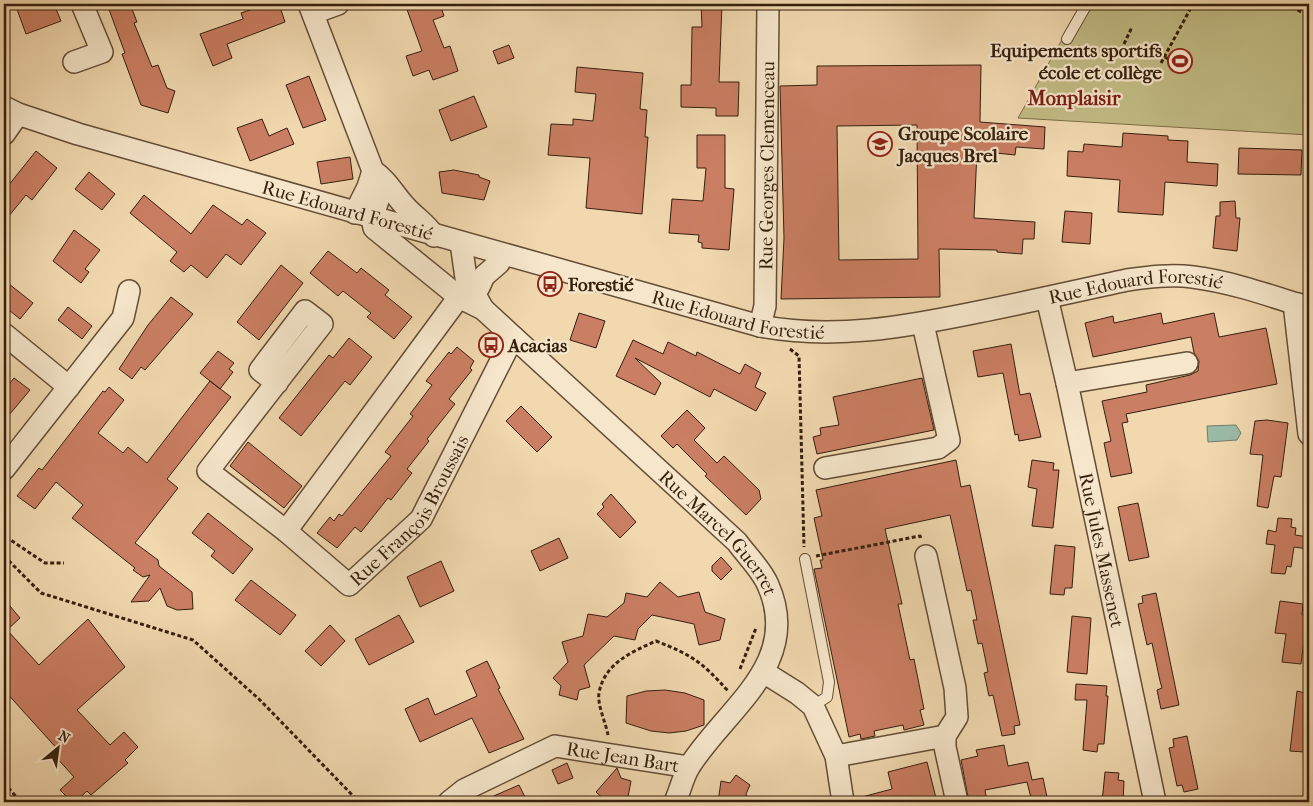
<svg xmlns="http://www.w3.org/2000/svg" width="1313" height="806" viewBox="0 0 1313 806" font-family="'IM FELL French Canon',serif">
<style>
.green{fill:#c2bc85;stroke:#7c6e48}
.water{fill:#9bbba7;stroke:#727d69}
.building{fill:#ca7e63;stroke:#351f0c;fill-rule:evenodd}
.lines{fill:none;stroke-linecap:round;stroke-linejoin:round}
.lane-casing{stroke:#644d35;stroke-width:12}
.street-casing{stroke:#644d35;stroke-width:24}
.path{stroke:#351f0c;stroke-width:3;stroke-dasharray:4 2.5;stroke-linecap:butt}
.lane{stroke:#f6e6cb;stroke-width:10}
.street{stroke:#f6e6cb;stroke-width:21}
.labels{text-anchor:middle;stroke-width:4.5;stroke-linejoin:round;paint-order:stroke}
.poi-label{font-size:19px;font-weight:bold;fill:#351f0c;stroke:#f6e6cb;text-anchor:start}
.street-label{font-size:19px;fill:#351f0c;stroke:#f6e6cb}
.neighbourhood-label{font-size:20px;font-weight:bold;fill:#7a1f14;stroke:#f6e6cb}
</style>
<rect width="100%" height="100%" fill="#f1d8af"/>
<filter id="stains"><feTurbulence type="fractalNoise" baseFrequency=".004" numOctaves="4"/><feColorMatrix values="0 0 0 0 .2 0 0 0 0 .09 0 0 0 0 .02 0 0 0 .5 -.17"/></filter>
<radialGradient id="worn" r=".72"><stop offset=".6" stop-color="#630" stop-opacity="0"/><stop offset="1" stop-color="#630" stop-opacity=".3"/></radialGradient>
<path class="green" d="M1082,4H1309V135L1018,118Z"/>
<path class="water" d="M1236,425L1241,433L1237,440L1208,442L1207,426Z"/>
<path class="building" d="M15,4H54L61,21L26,34Z
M107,4H130L137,22L134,23L152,67L158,65L167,88L175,91L168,113L141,105L122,54L125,53Z
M267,4H279L285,22L227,44L232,58L213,66L200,34L243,19L241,13Z
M405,4H440L444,16L433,20L444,48L450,46L458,71L433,80L429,70L413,76L406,56L422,51Z
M701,4H722L719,82H739L738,116H716V108L681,107V85H691L692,27H702Z
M509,45L514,58L498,64L493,51Z
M981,65L980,122L1045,127L1044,149L1016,147L1015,155L977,151L974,218L1035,222L1034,239H1023L1022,254L997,252V250L939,249L940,297L781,299L784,238L780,86L817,85V66ZM917,125L918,259L839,260L837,126Z
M577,67L643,73L640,109L647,110L645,137H648L642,214L586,208L590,158L548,155L551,124L573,125V119L593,121L596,94L575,92Z
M309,76L326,120L303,128L286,85Z
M474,96L487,127L451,141L439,110Z
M262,119L269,136L287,128L294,144L250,161L237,128Z
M1123,133L1168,136V140L1188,141L1187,162L1218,164L1217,186L1165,182L1163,215L1118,212L1120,180L1067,176L1068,151L1083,152L1084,144L1122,147Z
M697,135H725V188L734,189L729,250L702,248V243L698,242L699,235L669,233L672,199L703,201L706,168H697Z
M1239,148L1302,150L1301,175L1238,174Z
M36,151L57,168L32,200L26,195L4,222V191Z
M350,157L353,179L321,184L317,162Z
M454,170L479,175V177L490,181L484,200L442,193L439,172Z
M89,172L115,194L102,210L75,189Z
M144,195L191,234L213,205L242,225L247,219L266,233L241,265L226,254L207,278L191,265L184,272L170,261L177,252L130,213Z
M1235,201L1236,218H1240L1237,251L1213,248L1216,216H1220V202Z
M1065,211L1092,213L1090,244L1062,242Z
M74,230L100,250L85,269L89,272L81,283L53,261Z
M328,251L357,273L361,268L389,290L385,295L412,317L394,339L367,317L371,313L343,291L338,296L310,273Z
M281,265L303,283L259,340L237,322Z
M4,280L33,303L20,319L4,306Z
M171,297L193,314L145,370L141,367L132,379L119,369L148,325Z
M68,307L92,326L82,339L58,320Z
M579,313L605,321L596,348L570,340Z
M1161,313L1163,324L1214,313L1219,337L1266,328L1277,384L1126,414L1128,422L1122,423L1132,473L1111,477L1104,443L1111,441L1102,401L1147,392L1146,385L1190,375L1198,371L1199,361L1194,353L1191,337L1093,357L1085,323L1113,316L1114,323Z
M349,338L372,357L350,385L345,381L301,436L279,418L329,355L333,358Z
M633,340L663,354L668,342L696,356L697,352L740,374L745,364L761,373L755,387L766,393L756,411L714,389L710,397L635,358L661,383L655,395L616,376Z
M1011,344L1020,395L1030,393L1041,437L1019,441L1018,434L1015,435L1003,373L978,377L973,351Z
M457,347L474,361L470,368L472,370L449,399L455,404L427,439L429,441L407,469L412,473L391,500L388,498L361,532L355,527L337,548L317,533L330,517L334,521L339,514L342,516L391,456L385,452L413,416L410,414L432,385L426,381L449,352L451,354Z
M218,351L234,363L229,369L233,372L220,389L200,373Z
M14,378L30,390L4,421V390Z
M922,378L934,430L817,454L813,437L821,435L820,428L839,425L833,397Z
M210,381L231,397L167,479L178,488L135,543L158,560L159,566L192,592L193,609L177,610L167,606L160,588L149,601L131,602L150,575L143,577L133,570L135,568L72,518L83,505L56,482L35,509L17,496L39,468L42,470L103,391L105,392L109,387L124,400L98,433L123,453L128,447L147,463Z
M521,406L552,437L537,452L506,421Z
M687,410L705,428L694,440L717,463L724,456L759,490L761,499L746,515L705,476L707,474L677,444L673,448L661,436Z
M1267,420L1288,423L1281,477L1274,476L1268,508L1257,506L1263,455L1250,454L1255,421Z
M248,442L302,486L284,508L230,466Z
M956,460L961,487L970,485L1020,725L1014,726L1015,734L1002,736L993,695L989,696L984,673L988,672L982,643L978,644L973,620H977L971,590L967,591L950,515L885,529L902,604H898L910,660L914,659L924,709L920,710L924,725L904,730L903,725L874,731L875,736L861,739L860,734L849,737L814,569L822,568L820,560H823L814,518L822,516L816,490Z
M1032,460L1054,463L1053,470H1059L1053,528L1032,526L1037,489L1028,487Z
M611,494L636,522L620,538L597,514L604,507L602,504Z
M1138,503L1149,557L1129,561L1118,507Z
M208,513L253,549L233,574L211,556L215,551L192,533Z
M1278,518L1292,519L1291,527L1296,528L1295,535L1309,537L1308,549L1294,547L1291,567L1287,566L1285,574L1271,573L1275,545L1266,544L1268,530L1276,532Z
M559,538L568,558L540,571L531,551Z
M1055,545L1075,547L1072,588H1065L1064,595L1050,594Z
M721,557L732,569L721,580L712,571V566Z
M441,561L454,591L420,607L407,577Z
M251,580L296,615L280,635L235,600Z
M660,582L678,597L699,592L705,612L725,619L720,640L699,645L694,624L652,615L638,629L635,640L614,636L584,665L590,687L579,690L577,700L559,695L561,686L553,678L568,662L562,642L583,636L588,614L607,617L624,603L626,593L647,597Z
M1156,593L1179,705L1161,709L1157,690L1162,688L1160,681L1152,643L1147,645L1138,604L1143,603L1142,596Z
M4,599L20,618L7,630L39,665L88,619L125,667L77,710L110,745L124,732L138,747L125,760L128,763L91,795L87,791L75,802H72L60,790L74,777L55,756L60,752L4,690Z
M1280,601L1303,604L1302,615L1307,616L1301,664L1282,662L1286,634L1275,633Z
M399,615L414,642L369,665L355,639Z
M1072,616L1091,618L1087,674L1067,672Z
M330,625L345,641L321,666L305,651Z
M487,661L500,688L498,689L524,739L489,753L472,718L420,742L405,709L428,698L435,715L477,696L466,671Z
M1076,684L1107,686L1106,696H1108L1104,744H1098L1097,752L1083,750L1087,700H1075Z
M665,690L685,693L704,700V725L686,731L669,733L651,731L626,723L627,696L646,691Z
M1297,691L1309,694V745H1304V752L1290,751Z
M1187,736L1198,789L1184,792L1182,785L1177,786L1169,748L1174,747L1173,739Z
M1004,745L1008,766L1028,762L1032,780L1043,778L1048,802H1032L1027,782L985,790L987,802H969L961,760L978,756L976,750Z
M927,762L937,802H862V797L892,789L888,772Z
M567,763L573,778L558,784L552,770Z
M617,768L621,778L631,781L627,802H607L596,792Z
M1105,772L1119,773L1118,780L1124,781L1123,802H1102Z
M736,775L750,785L746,794L749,802H718L721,781L730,783Z
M519,785L526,799L518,802H480Z"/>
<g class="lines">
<defs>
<path id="lane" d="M1067,39L1087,4
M805,559L829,682L827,697L813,706"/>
<g id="street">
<path d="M309,4L373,171C386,179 394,194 404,205C414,217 426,223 434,236"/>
<path d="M313,13L338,4"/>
<path d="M74,62L102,52L82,4"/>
<path id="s1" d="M4,107L18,114L78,134L760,326C834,340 905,327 978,312C1028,302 1077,291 1127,280C1148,277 1171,274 1193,277C1232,282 1271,296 1309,308"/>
<path d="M4,134L18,114"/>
<path id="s2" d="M384,183L372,218L374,228L459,297L483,309L737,542C747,556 762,570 768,585C803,664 725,709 689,767C683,777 680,791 675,802"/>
<path d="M355,213L368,187L373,171"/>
<path d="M461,243L466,278L483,309"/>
<path d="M462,296L473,292L479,287L484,276L499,263L501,255"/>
<path id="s3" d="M1047,298L1067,383L1155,802"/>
<path d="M1298,304L1295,312L1309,434"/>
<path id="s4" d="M760,326L765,306L768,4"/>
<path d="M4,334L69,387"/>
<path id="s5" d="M277,383L260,370L305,311L322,324L208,471L286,531L349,585L421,519L513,337"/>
<path d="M1067,383L1187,363"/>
<path d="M825,468L938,448L949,440L923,324"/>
<path d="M4,469L123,318L129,291"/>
<path d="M286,531L459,297"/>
<path d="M765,673L797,693L813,706L836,756L843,802"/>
<path d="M945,736V747L957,802"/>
<path d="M836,756L945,736L957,717L955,688L926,556"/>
<path id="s6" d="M449,802L464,790L555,746L689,767"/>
</g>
</defs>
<use href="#lane" class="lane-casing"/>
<use href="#street" class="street-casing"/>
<path class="path" d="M1286,4L1309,16
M1124,44L1132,27
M1078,46L1089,53
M1165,57L1180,66
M1161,63L1193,4
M790,349L799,356L804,547
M6,537L45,563H64
M4,556L41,593L193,640L260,700L359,802
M816,556L920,536L921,538
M740,669L756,628
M608,735C606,723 597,705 599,693C604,664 631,652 656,641C692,655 702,662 728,691
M4,783L21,802
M374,802L377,800"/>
<use href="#lane" class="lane"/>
<use href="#street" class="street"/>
</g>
<defs>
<symbol id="stadium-ring" viewBox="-11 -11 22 22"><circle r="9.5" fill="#f6e6cb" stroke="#8f2418" stroke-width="1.5"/><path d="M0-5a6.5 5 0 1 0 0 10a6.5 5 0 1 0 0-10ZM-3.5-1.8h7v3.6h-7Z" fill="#8f2418"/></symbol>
<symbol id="school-ring" viewBox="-11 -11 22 22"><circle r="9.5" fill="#f6e6cb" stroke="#8f2418" stroke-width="1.5"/><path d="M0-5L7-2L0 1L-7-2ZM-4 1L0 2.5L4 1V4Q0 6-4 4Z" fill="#8f2418"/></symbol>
<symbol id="bus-ring" viewBox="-11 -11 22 22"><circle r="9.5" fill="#f6e6cb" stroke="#8f2418" stroke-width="1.5"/><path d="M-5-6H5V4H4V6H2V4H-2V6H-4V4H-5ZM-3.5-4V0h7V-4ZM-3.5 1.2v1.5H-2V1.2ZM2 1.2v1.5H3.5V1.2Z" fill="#8f2418"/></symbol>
</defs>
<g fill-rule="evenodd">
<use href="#stadium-ring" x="1166" y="47" width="28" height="28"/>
<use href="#school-ring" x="866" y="130" width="28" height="28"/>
<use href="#bus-ring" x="536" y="270" width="28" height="28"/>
<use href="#bus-ring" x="477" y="331" width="28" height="28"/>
</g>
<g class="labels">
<g class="poi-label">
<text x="1162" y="57" text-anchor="end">Equipements sportifs<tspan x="1162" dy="22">école et collège</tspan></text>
<text x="898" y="140">Groupe Scolaire<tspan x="898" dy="22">Jacques Brel</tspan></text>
<text x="568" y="291">Forestié</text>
<text x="508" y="352">Acacias</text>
</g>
<g class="street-label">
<text dy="7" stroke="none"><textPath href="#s4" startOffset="161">Rue Georges Clemenceau</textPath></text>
<text dy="7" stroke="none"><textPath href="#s1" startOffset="359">Rue Edouard Forestié</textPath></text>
<text dy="7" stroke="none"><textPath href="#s1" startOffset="1168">Rue Edouard Forestié</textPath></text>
<text dy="7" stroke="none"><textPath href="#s1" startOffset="764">Rue Edouard Forestié</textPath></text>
<text dy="7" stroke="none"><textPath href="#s5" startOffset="582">Rue François Broussais</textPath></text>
<text dy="7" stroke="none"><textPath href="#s2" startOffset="509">Rue Marcel Guerret</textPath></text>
<text dy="7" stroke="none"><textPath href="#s3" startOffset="258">Rue Jules Massenet</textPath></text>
<text dy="7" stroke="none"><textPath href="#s6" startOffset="189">Rue Jean Bart</textPath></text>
</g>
<g class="neighbourhood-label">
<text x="1074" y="105">Monplaisir</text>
</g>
</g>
<rect width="1313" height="806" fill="none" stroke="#f1d8af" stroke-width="20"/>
<rect x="5" y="5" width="1303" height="796" fill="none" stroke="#351f0c" stroke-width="2.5"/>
<rect x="10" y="10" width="1293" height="786" fill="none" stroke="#351f0c"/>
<g transform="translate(58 748) rotate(29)" stroke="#f6e6cb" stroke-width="4" paint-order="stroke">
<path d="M0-4L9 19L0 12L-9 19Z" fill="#351f0c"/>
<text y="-8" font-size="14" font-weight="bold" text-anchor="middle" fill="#351f0c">N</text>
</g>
<rect width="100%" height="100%" filter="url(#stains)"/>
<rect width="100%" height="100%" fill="url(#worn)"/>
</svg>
